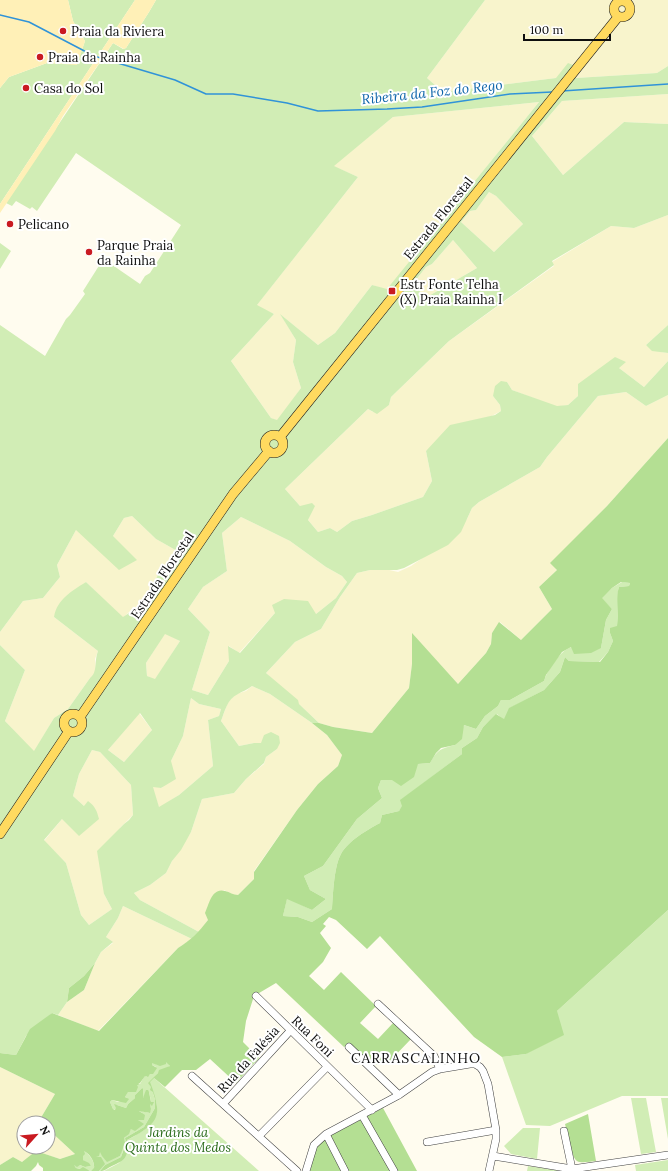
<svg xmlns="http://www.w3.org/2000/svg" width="668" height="1171" viewBox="0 0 668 1171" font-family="Lora,serif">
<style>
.farmland{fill:#f8f4cc}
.green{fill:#d1edb5;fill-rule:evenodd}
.forest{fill:#b4df93;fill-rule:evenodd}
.sand{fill:#fff0b7}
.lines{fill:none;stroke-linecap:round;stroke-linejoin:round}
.stream{stroke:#3093d8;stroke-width:1.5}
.minor-casing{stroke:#414141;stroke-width:8}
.major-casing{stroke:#1f1f1f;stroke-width:10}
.minor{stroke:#fff;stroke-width:7}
.major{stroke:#ffda5f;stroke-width:9}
.poi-dot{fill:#c91a21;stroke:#fff;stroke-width:1.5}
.labels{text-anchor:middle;stroke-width:4;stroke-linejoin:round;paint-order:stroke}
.poi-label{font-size:13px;fill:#0e0e0e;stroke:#fff;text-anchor:start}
.street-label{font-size:13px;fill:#0e0e0e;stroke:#fff}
.park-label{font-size:13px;font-style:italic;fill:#296b19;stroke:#fff}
.water-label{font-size:14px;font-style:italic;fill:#0d64aa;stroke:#fff}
.neighbourhood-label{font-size:14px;letter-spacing:1px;fill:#0e0e0e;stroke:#fff}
</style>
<rect width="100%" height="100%" fill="#fffcef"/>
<path class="farmland" d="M485,0H668V66L657,73L576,78H556L443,92L427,78Z
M668,94V124L624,122L563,175L532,136L562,101Z
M539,102L387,290L372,285L335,333L318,345L281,315L296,340L293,362L301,388L278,421L271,418L231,361L274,314L256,306L358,177L333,166L393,117Z
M489,192L496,196L523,224L494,252L461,222L470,211L476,210Z
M668,215V325L646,345L661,352L668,353V361L644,387L619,368L578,396L568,405L557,407L512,390L507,382L493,396L500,405L501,411L426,451L432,481L423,497L372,515L352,521L337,532L330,528L318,532L308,520L314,506H300L285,489L368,409L373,412L389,405L391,397L449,341L554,266L552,262L611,226L634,228Z
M453,240L477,268L427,297L417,289L415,281L426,267L432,264Z
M626,392L646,406L668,395V438L607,506L551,563L557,570L539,587L552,609L521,640L500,622L492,633L491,644L486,653L458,684L412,634V664L409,688L372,733L333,727L319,723L266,673L295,642L321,629L340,597L357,573L370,570L385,569L398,572L411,566L424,557L467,519L472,508L479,502L540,467L547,457L598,396Z
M132,516L156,539L179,552L168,565L159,571L155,586L140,606L132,609L123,618L86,582L54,617L98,651L95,659L96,669L94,675L90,678L68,709L54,718L34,752L5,721L25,670L0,645V632L23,601L43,598L60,577L57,565L76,530L113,536L124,518Z
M241,517L290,541L326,567L342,576L347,582L336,598L316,614L275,613L239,653L229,646V661L208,695L192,690L210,632L188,609L203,587L227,571L222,533Z
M165,633L180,641L155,680L147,676L146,663Z
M252,686L270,694L312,723L327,735L342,755L338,766L318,784L297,810L254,871V879L238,895L236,896L224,890L208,920L199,932L140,900L134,893L150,885L166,873L172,861L191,832L202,799L234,793L246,779L264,764L266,757L277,749L261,743H254L239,746L221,721L228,702L236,694L246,691Z
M191,698L199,704L221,709L219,716L208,720L213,766L179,795L159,808L152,786L162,788L171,761L183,736Z
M139,713L152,730L124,762L108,750Z
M92,750L100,752L131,785L133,815L120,828L104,894L112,909L89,925L81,915L66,863L44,841L62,819L84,806L73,796L79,774Z
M123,906L192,939L178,948L98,1031L58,1015L67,1002L84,990L95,963L101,952L113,943L106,937L118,918Z
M0,1067L55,1094L39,1121L41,1123H24V1147H48V1129L75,1154L60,1159L38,1152L22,1162L13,1157L0,1165Z"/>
<path class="green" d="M68,0H135L0,204V88L9,77L47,63L77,64L85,41L73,21Z
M156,0H485L427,78L443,92L556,78L568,63L578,67L570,78H576L657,73L668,66V94L562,101L532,136L563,175L624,122L668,124V215L634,228L611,226L552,261L554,265L449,341L391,397L389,405L377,414L368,409L285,489L300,506L312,503L315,506L308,520L318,532L330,528L337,532L352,521L372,515L423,497L432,481L426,451L450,425L495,415L501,411L500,405L493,396L495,386L501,381L507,382L512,390L557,406L568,405L578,396V384L615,357L626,362L619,368L644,387L668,361V395L646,406L626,392L598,396L547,457L540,467L479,502L472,508L461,532L448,545L404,568L397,570H370L357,573L340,597L321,629L295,642L266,673L298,700L299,704L319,723H312L270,694L252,686C247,690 243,691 238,694C227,699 225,711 221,721L239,746L254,743H261L264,735L271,732L279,736L280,743L277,749L266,757L264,763L246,779L234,793L202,799L191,832L181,850L172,861L166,873L150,885L134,893L140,900L199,932L192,939L123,906L118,918L106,937L113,942L101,952L95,963L84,976L69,988L67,1002L58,1015L52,1013L26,1036L16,1055L0,1053V645L25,670L5,721L34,751L54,718L68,709L90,678C98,672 94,661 98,651L54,617C57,599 72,591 86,582L123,617C129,613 133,610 139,607C148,601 156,581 159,571L168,565L179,552L156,539L132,516L124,518L113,536L137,560L119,570L76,530L57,565L60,577L43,598L23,601L0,632V325L45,356L66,319L70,315L85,294L83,291L102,261L108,262L140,284L145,276L150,273L181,225L76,153L37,211L32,207L30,209L16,201L12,206L6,203L113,43L123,49L126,48L149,12ZM539,102L387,289L372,285L335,333L318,345L280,314L296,340L293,362L301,388L277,420L271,418L231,361L274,314L257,305L358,177L334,166L393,117ZM489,192L496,196L523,224L494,252L461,222L470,211L476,210ZM453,240L477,268L427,297L417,289L415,281L426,267L432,264ZM241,517L290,541L326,567L342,576L347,582L336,598L316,614L308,601L284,599L272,605L275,613L240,653L228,646L229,661L208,695L192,690L210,632L188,609L203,587L227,571L222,533ZM165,634L180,641L155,679L147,676L146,663ZM191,698L199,704L221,709L219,716L208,720L213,766L179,795L159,807L153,787L161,788L176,779L171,761L183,736ZM140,713L152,730L124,762L108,750ZM92,750L100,752L131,785L133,815L129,820L124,824L97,851L104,894L112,909L89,925L81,915L66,863L44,840L62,819L79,836L99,819C97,811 95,806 88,801L84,806L73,796L79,774Z
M0,243L11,251L0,269Z
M668,325V353L652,351L646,345Z
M622,582L630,583L629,586L619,587C615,599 623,617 617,627C616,629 612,631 610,633L613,641L608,652L599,662L569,661L565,657L560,672L544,690L510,708L504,720L497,714L483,727L477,738L462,748V754L401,800L403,806L399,811L382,815L380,823C367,830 348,841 341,854C334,866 333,895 332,909L312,922L298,917L283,916L287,898L312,910L326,899L310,890L304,876L323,866L357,819L382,798L378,788L381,780H392L418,764L430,763C438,749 440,749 455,745L464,725L476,729L485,716L498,706L501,700H510L544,681C547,671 561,649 572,647C581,645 592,648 601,648L606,620L612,609L601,598L612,588Z
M668,910V1096H622L550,1126L526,1125L502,1057L526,1054L557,1011Z
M166,1060L170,1066L158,1073L154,1078L259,1171H104L119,1163L127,1149V1140C148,1129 165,1118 153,1093L155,1100V1108L144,1127L125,1138L126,1142L121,1157L105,1165L100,1171H99L104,1164L95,1158L100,1150L112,1159L120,1156L124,1138C131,1133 132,1122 141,1119L142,1113L138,1110L149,1113L151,1109L150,1105L151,1101L149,1092L143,1098L142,1088L135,1095V1098L128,1104L126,1108L117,1105L116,1110L113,1109L110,1102L112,1100L118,1102L127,1098L125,1097L128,1091H134L138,1083L140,1084L145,1075L147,1077L156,1067L152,1065V1062L158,1065Z
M631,1098H646L656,1152L641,1154Z
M661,1098H668V1139Z
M523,1128H540L537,1159L511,1154L504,1146Z
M83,1150C89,1154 95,1161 94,1169L91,1171L76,1168L73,1164L76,1166L80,1165L85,1167L91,1166L83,1160Z
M668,1160V1171H636L635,1165Z
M528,1166L562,1171H527Z"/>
<path class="forest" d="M668,438V910L557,1011L564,1035L526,1054L502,1057L474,1037L380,936L367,949L336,920L329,917L323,924L326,926L320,933L331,948L323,962L309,976L324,990L341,972L376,1006L360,1023L378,1039L394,1022L411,1039L387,1064L379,1065L370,1064L350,1044L344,1047L276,983L254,996L246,1021L243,1042L259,1058L236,1083L210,1059L196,1070H182L165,1087L154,1078L150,1082C163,1116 160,1123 127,1140C128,1159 126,1159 110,1167C106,1169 105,1171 100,1171L105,1165L121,1157L126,1143L125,1138L144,1127L155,1108V1100L153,1092L150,1090L151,1087L148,1083L158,1073L159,1070L170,1066L166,1062V1064L160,1066L152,1063V1065L157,1068L153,1074H150L148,1077L145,1076L140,1083L138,1084L139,1085H137L138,1087L136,1092H128L125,1097L129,1099L126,1103L112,1100L110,1102L113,1109L115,1110L116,1108L114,1104L126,1108L128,1104L135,1098V1095L142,1088L143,1089V1098L146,1090H148L149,1092L151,1102H154L152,1106L150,1104L151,1109L150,1113L139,1111L145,1115L144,1120H138L144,1124L135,1131L131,1129L129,1134L124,1138L125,1143L120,1156L107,1162L102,1156L100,1152L99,1156L96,1157H101L105,1164L99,1171H91L94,1168C95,1162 90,1154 84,1151L85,1154L83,1156V1160L89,1163L91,1166L85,1167L80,1165L77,1167L74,1165L76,1168L80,1169L83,1167L90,1171H43V1168L39,1165L38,1162L36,1166L31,1171H0V1165L13,1157L22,1162L36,1151L60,1159L75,1154L48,1129V1123H41L39,1121L55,1094L0,1067V1053L16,1055L30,1029L52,1013L99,1031L178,948C191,940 198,933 208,920L205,913C209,904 212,887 225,891C230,892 233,895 238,895L254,879V872L297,810L318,784L338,766L342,755L327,735L312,723H319L333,727L372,733L409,688L412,664V633L458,684L486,653L491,644L492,633L499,622L521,640L552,609L539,587L557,570L550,563L607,506ZM621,582L630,583L629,586L619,587C615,598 620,613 617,626L610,628V633L613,641L608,652L600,662L569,661L565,657L560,672L544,690L509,708L504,719L496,714L483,727L477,738L462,748V754L400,800L402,806L399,811L382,815L380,823C367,830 348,841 341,854C334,866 333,895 332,909L312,922L298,917L283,916L287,899L312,910L326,899L310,890L304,876L323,866L357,819L382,798L378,788L381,780H392L401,786L414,777L418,764L430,763L436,753L441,748L455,745L462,739L464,725L476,729L485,716L498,706L501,700H510L544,681L546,675L562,652L571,647L574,654L591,653L601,648L606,620L612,609L602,598L612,588Z
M95,963L84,990L67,1002L69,988L84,976Z
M383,1108L417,1171H310L315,1148L320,1141Z
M588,1114L596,1161C591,1161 582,1164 577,1161C571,1157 567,1131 565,1124Z"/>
<path class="sand" d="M0,0H68L73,21L85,41L77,65L47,63L9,77L0,88Z
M135,0H156L149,12L126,48L124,49L113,43L63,116L55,131L0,213V204Z"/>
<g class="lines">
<path class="stream" d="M0,15L29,22L94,56L175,80L206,94H233L287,103L318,111L387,109L422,107L510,94L552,92
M562,91L668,84"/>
<defs>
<path id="minor" d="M256,996L372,1110
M378,1004L434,1056L440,1069
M349,1047L399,1095
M192,1076L297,1171
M223,1104L290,1031
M362,1115L394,1171
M564,1131L572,1169L574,1171
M326,1134L345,1171
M259,1136L327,1067
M427,1142L496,1130
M493,1156L572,1169L668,1155
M306,1171L314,1145L326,1134L399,1095L432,1072L440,1069L470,1064H475L480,1067L483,1071L488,1084L496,1130V1139L489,1171"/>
<path id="major" d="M614 9a8 8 0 1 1 16 0a8 8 0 1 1-16 0Z
M265 444a9 9 0 1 1 18 0a9 9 0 1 1-18 0Z
M280,437L618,17
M64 723a9 9 0 1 1 18 0a9 9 0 1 1-18 0Z
M80,717L233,494L269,451
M0,834L69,731"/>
</defs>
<use href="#minor" class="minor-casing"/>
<use href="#major" class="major-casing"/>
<use href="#minor" class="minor"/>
<use href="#major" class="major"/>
</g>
<g class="poi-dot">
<circle cx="63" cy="31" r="4"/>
<circle cx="40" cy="57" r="4"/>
<circle cx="26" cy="88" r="4"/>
<circle cx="10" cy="224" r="4"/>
<circle cx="89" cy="252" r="4"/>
<rect x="388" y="287" width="8" height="8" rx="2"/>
</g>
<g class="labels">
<g class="poi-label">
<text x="71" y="36">Praia da Riviera</text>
<text x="48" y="62">Praia da Rainha</text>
<text x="34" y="93">Casa do Sol</text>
<text x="18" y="229">Pelicano</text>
<text x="97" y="250">Parque Praia<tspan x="97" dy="15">da Rainha</tspan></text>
<text x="400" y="289">Estr Fonte Telha<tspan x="400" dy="15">(X) Praia Rainha I</tspan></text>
</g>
<g class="street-label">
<text transform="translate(438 218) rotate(-51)" y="5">Estrada Florestal</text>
<text transform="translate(162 575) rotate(-56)" y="5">Estrada Florestal</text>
<text transform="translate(313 1036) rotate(44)" y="5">Rua Foni</text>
<text transform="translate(248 1059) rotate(-48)" y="5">Rua da Falésia</text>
</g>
<g class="park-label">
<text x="178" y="1137">Jardins da<tspan x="178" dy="15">Quinta dos Medos</tspan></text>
</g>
<g class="water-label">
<text transform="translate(432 92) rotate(-6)" y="5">Ribeira da Foz do Rego</text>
</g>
<g class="neighbourhood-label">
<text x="416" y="1063">CARRASCALINHO</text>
</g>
</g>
<g transform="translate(36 1135) rotate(63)"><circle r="19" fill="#ffffff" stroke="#9f9f9f"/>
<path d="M0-3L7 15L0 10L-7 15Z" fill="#c91a21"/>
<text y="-6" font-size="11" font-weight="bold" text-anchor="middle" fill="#0e0e0e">N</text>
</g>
<path d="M524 34v6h86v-6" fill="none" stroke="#0e0e0e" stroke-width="2"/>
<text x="530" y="34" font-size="12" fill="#0e0e0e" stroke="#ffffff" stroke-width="3" paint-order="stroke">100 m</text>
</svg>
